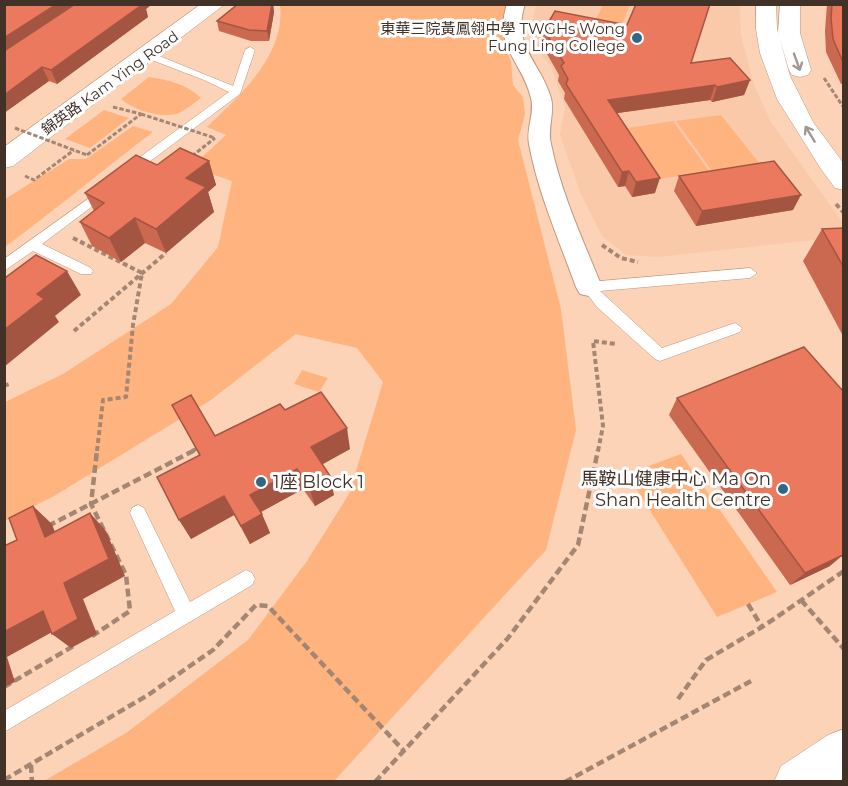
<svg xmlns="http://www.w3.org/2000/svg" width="848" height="786" viewBox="0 0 848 786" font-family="Montserrat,'Noto Sans TC',sans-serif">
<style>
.built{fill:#f9c9a9}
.green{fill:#ffb37f}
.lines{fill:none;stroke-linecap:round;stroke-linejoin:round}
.lane-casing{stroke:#be977e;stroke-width:1}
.street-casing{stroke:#be977e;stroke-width:2}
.secondary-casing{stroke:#be977e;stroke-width:1}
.path-far2{stroke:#a48673;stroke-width:3;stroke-dasharray:4.5 2;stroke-linecap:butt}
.path-far1{stroke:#a48673;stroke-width:4;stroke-dasharray:5 3;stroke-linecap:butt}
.path{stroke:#a48673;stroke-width:4.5;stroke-dasharray:8 4;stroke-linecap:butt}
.lane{fill:#fff;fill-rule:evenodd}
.street{fill:#fff;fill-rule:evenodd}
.secondary{fill:#fff;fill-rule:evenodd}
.path-bridge-far1{stroke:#a48673;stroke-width:3;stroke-dasharray:4.5 2;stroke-linecap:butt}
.path-bridge{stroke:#a48673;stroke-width:4.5;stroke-dasharray:8 4;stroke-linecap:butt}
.wall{fill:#ca6850}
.shaded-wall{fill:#a45541}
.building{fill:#eb795d;stroke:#a45541;stroke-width:1.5}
.oneway{stroke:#a09893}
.poi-dot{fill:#326682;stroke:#fefefe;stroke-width:2}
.labels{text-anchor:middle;stroke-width:6;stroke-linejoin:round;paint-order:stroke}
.far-poi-label{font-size:15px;fill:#413127;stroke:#fefefe;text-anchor:end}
.far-street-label{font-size:15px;fill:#413127;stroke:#fefefe}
.poi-label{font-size:18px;fill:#413127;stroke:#fefefe;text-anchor:end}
</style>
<rect width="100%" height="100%" fill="#fdd3b8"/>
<path class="built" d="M536,5H740L741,35L754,85L771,122L843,223V237L658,257L626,255L602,236L580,192L560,135L565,107L551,66L542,56L534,40L533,20Z"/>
<path class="green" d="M280,5H510L505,48L511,61L513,85L523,97L525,114L518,140L561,309L576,430L546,550L334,781H44L126,733L248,640L307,561L349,494L383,382L357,348L296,334L211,400L54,496L5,521V402L63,374L171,304L218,247L232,181L191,167L226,135L207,127C239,96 286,55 280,5Z
M603,5H630L617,36L590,31Z
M149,77C168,80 187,84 201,98C194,103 185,111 176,114C160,118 133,110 121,99Z
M104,110L129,118L90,148L65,139Z
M721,115L760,164L712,171L676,121Z
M673,121L709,171L660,179L628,128Z
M133,126L153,132C103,170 55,210 5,247V199L69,159H86Z
M302,370L328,378L319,392L294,384Z
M681,454L777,592L717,617L627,474Z"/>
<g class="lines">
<defs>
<path id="lane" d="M250,47L255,50L240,94L133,174H125V168L229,92L204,80L144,57V53H152L233,86L245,50Z
M106,186L110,187V193L42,244L91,268L93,271L91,274H81L33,251L4,271V259Z
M750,268L757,273L750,278L600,291L662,348L735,323L742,328L740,332L660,361L655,359L597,307L582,287L589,282Z
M138,505L144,508L190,602L246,570L252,573L255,579L252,585L4,732V711L175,611L130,513L132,508Z"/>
<path id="street" d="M507,4H525C511,47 541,62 551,98C555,113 547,129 551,144C561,193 583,240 602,287L598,294L589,296L580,294L576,287C559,240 538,193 529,144C526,128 535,113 531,98C522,61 493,47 507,4Z"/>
<path id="secondary" d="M201,4H225L13,166L4,168V147Z
M756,4H776L777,29L790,76L813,122L844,164V190L835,188L821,169L777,99L760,53L756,29Z
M780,4H800V33L811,70L808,75L800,77L792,75L789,70L778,33Z
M844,729V778L838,782H774L781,766L828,735Z"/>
</defs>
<use href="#lane" class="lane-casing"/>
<use href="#street" class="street-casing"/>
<use href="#secondary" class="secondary-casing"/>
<path class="path-far2" d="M824,78L844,108
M113,107L141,114
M87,155L141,114
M192,156L215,138
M25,176L34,180L74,150"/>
<path class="path-far1" d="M836,204L844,213
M73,238L142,273L133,325L126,397L103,400L97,451
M602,245L621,258L638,262
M74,331L166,253
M4,386L9,384
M192,451L196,449
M598,451L603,426L593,341L616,344"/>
<path class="path" d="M48,526L195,450
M748,604L762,627
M92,636L130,611L126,575L91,504L97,450
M4,687L75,645
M678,699L706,660L762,627L844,571
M31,765L32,782
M4,780L148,695L213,650L256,605L268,606L404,751
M375,782L508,638L578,545L598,450
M565,782L751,681"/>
<use href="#lane" class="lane"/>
<use href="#street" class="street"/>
<use href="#secondary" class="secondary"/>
<path class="path-bridge-far1" d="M141,114L215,138
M15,128L87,155"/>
<path class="path-bridge" d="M801,600L844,649"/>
</g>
<path class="wall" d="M4,4H152L146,9L148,17L57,84L49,81L4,113Z
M238,4H273L274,12L269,41H251L219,31L217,21Z
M827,4H843V84H841L826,52L825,31Z
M544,30L691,63L750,80L744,95L712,102L710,100L617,113L655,193L632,197L625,186L618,187L564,99L565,93L558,81L559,75L542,45Z
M209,161L216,185L208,192L214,212L166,253L145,243L121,262L92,246L80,222L94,211L85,193L157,165Z
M679,176L793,210L696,226L674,191Z
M843,228V336L803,261L822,229Z
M677,398L830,566L790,585L669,415Z
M172,405L215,436L285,410L350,449L322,464L334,495L315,506L303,489L261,512L270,533L250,544L234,515L191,539L199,455Z"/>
<path class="shaded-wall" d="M57,4H83L4,56V38Z
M136,4H152L146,9L148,17L57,84L51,70Z
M272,4H273L274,12L269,41L267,31Z
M42,67L49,81L4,113V95Z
M750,80L744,95L712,102L717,87Z
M715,85L710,100L604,115L608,100Z
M209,161L216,185L208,192L214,212L166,253L156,229L186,178Z
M629,171L625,186L618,187L622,172Z
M660,178L655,193L632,197L636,182Z
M801,195L793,210L696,226L702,211Z
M135,218L145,243L121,262L109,238Z
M67,271L81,295L55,316L59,322L4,367V330L37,294Z
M347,428L350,449L316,468L311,447Z
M297,469L303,489L259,513L250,495Z
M330,476L334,495L315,506L309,487Z
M224,496L234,515L191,539L179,520Z
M33,506L52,524L63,554L45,537Z
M90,513L106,531L125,576L83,599L97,634L71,648L52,634L64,583Z
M262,514L270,533L250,544L241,526Z
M843,555L830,566L790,585L805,573Z
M43,611L63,626L7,657L15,682L4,687V632Z"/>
<path class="building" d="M4,4H57L4,38Z
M75,4H143L51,70L42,67L4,95V51Z
M238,4H272L267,31L249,30L217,21Z
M636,4H710L691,63L730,58L750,80L717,87L715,85L608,100L660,178L636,182L629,171L622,172L566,84L568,79L561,66L564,63L544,30L555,11L627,25Z
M832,4H843V62L833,39L831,18Z
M180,148L209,161L186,178L206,187L156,229L135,218L109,238L80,222L104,203L85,193L136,155L157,165Z
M774,161L801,195L702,211L679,176Z
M843,228V266L822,229Z
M36,255L67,271L37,294L44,299L4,330V276L6,277Z
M804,347L843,391V555L805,573L677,398Z
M321,392L347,428L311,447L330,476L309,487L297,469L250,495L262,514L241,526L224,496L179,520L157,477L200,455L172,405L191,395L215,436L280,404L285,410Z
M33,506L45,537L90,513L109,559L64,583L78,619L52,634L43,611L4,632V546L17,540L9,518Z"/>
<defs><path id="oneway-shaft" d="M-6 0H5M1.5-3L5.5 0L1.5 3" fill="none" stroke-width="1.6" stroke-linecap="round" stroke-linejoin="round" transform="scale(1.5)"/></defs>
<g class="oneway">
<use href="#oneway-shaft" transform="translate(797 62) rotate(70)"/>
<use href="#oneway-shaft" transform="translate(810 134) rotate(-121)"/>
</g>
<g class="poi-dot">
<circle cx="637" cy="38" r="6"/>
<circle cx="261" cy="482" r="6"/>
<circle cx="783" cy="489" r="6"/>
</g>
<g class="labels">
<g class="far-poi-label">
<text x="625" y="34">東華三院黃鳳翎中學 TWGHs Wong<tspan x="625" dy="17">Fung Ling College</tspan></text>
</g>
<g class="far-street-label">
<text transform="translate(110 83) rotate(-36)" y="5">錦英路 Kam Ying Road</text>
</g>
<g class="poi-label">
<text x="771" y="485">馬鞍山健康中心 Ma On<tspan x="771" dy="21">Shan Health Centre</tspan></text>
<text x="273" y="488" text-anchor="start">1座 Block 1</text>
</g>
</g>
<rect width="848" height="786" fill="none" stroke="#413127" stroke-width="12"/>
</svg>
